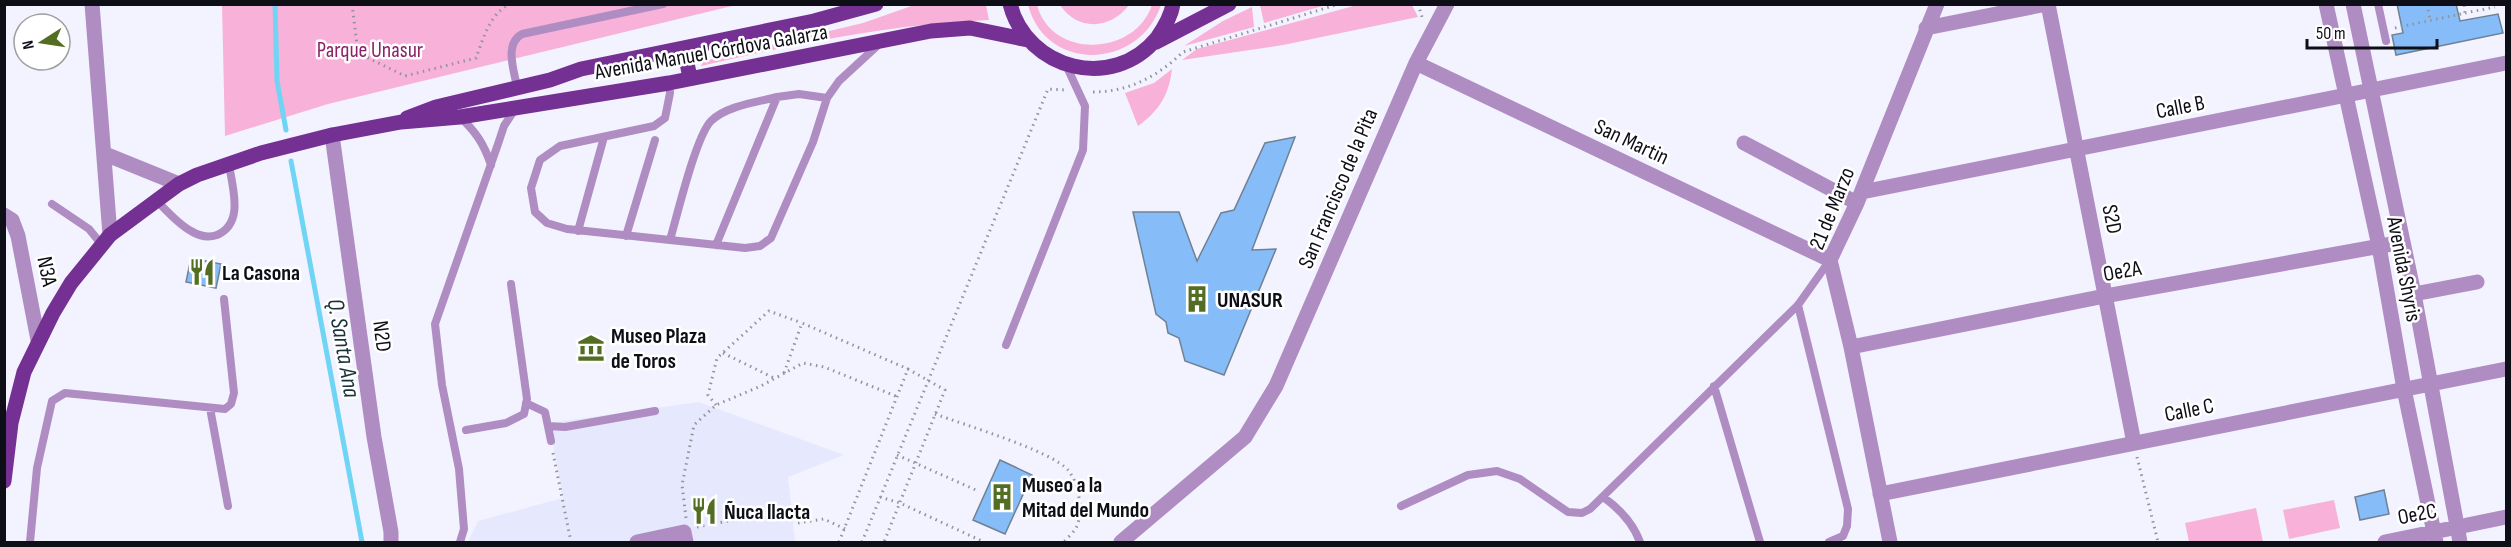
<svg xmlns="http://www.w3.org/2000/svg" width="2511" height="547" viewBox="0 0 2511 547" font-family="'Sofia Sans Condensed',sans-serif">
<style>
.built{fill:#e6e8fd}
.green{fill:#f8b1d8}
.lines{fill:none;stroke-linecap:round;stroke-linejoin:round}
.stream{stroke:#70d5f4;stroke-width:5}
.building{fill:#86bdf9;stroke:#6f8195;stroke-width:1.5}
.path{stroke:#92939d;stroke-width:3;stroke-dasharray:1.5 4.5;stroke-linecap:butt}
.service{stroke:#af8dc2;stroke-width:8}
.minor{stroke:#af8dc2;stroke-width:15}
.primary{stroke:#743092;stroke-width:15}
.labels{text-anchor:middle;stroke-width:5;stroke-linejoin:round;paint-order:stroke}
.park-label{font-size:22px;fill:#8c2168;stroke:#fff}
.street-label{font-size:22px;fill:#0e0e17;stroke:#fff}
.poi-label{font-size:22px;font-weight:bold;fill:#0e0e17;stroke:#fff;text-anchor:start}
.water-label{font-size:24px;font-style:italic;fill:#1b323a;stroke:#fff}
</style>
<rect width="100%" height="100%" fill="#f2f3fe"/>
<path class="built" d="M699,402L844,455L788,477L795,542H468L478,521L563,498L549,423Z"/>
<path class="green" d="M917,4L986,5L989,20C892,24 795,44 701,66L703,62L715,58L863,23Z
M222,5H736L328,104L225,136Z
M1028,5H1037C1052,60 1135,56 1152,5H1161C1139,70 1046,73 1028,5Z
M1060,5H1129C1111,29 1078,32 1060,5Z
M1260,5V4L1326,5L1264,23Z
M1357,5H1412L1418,17L1283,45L1182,60L1197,49Z
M1252,7L1254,27L1184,46L1223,21Z
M1172,69C1169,95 1159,111 1138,126L1125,93L1154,83Z
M2334,500L2340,528L2289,539L2283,510Z
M2256,508L2263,542H2189L2185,523Z"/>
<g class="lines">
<path class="stream" d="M275,4L277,81L286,130
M291,161L362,542"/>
</g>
<path class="building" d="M2397,4H2456L2460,21L2498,14L2503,33L2396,55L2392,35L2403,33Z
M1295,137L1252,250L1276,249L1224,375L1185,361L1179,338L1168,333L1166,322L1156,314L1133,212H1179L1197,261L1221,213L1234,210L1265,143Z
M191,258L221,264L216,288L186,282Z
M1000,460L1032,475L1005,534L973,520Z
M2384,490L2389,514L2360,520L2355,497Z"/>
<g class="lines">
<path class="path" d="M352,4L358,53L405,76L476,58C483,39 490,13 510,4
M1418,4L1422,17
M2427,4L2430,20
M2465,13L2495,7
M2395,28L2465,13L2464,4
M1093,92C1129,92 1158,76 1183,52L1339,4
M723,353L774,378
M784,373L802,323L908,369
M716,405L708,395L717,358L769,311L802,323
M935,414C962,424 1052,451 1068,470C1079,483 1084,513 1076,528C1073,533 1067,538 1064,542
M553,453L571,542
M897,455L976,490
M2137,457L2158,542
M880,497L900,503L984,542
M686,518L682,485L694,425L716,405L761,386L803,363L824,367L898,397
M798,523L824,519L845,529
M697,527L775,512
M839,542L908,369L945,390L884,542
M862,542L1048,89L1065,90"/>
<path class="service" d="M2378,4L2386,41
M669,83L670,93L665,118L654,126L560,146L540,160L531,188L535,212L547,223L567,229L745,248L760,246L771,238L813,142L827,98L839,81L877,46
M517,87C514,70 504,44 522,34L663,4
M460,117C476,132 484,144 491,165
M156,200C167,211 178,224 191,231C199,236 208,238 217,235C245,223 232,187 229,164
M52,204L89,229L102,245
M578,231L604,137
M626,236L655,140
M670,240C677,216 696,136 711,121C726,106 757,102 777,97
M716,245L777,97L799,94L827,98
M1798,305L1848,509L1847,526L1843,536L1829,542
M1006,345L1083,150L1085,106L1066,65
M1714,386L1760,542
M526,403L545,412L551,441
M210,408L228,506
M548,426L565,427L655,411
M466,430L506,423L524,414L527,399L511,284
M1603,497C1620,509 1633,523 1640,542
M1401,506L1468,475L1497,471L1520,479L1568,512L1582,513L1590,509L1798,305L1830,260
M30,542L37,468L52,401L65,393L225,409L231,404L234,393L224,299
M460,542L464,529L459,469L442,385L435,324L498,144L504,126L515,109"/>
<path class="minor" d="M92,4L110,235
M2048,4L2134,443
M2326,4L2379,246L2404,389L2436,542
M2353,4L2414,294L2460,542
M1926,28L2047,4
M1416,63L1830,260
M332,135L374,437L391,532V542
M1744,143L1857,203
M105,154L179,184
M1862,192L2506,63
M4,215L12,220L18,236L38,340
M2414,294L2477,282
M1851,347L2105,296L2403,242
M1880,494L2506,369
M637,542L684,532L686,542
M1121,542L1245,437L1276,386L1416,63L1447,4
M1890,542L1851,347L1830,260L1857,203L1937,4
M2385,542L2506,517"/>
<path class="primary" d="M1010,4C1027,70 1113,92 1157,38C1164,28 1171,17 1173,4
M1156,42L1229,4
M684,48L690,78
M407,118L436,107L550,80L581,69L814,21L876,4
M4,481L11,423L24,372L53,313L71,283L110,235L179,184L197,175L261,153L332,135L401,122L460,117L669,83L931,31L970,28L1028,40"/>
</g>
<defs>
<symbol id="restaurant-bare" viewBox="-9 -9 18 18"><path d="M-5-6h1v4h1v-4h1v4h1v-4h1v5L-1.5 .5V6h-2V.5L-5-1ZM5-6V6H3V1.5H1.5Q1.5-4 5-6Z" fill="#536e22" stroke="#fff" stroke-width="2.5" paint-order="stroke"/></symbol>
<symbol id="building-bare" viewBox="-9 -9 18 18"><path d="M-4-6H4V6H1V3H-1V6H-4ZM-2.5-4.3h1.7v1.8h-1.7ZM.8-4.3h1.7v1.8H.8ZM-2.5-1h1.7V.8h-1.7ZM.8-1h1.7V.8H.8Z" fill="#536e22" stroke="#fff" stroke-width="2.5" paint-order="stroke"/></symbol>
<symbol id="museum-bare" viewBox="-9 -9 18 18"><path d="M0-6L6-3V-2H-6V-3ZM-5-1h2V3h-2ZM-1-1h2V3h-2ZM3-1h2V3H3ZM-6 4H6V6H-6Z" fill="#536e22" stroke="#fff" stroke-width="2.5" paint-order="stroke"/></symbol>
</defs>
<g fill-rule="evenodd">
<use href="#restaurant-bare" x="183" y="253" width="38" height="38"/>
<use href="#building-bare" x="1178" y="280" width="38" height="38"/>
<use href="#museum-bare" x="572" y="329" width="38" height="38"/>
<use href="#building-bare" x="983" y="478" width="38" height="38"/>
<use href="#restaurant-bare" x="685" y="492" width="38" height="38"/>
</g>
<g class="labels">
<g class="park-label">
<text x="370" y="57">Parque Unasur</text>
</g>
<g class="street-label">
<text transform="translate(711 51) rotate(-10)" y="8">Avenida Manuel Córdova Galarza</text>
<text transform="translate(2180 106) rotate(-11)" y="8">Calle B</text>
<text transform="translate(1632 141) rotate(25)" y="8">San Martin</text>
<text transform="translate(1337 188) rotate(-67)" y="8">San Francisco de la Pita</text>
<text transform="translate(1831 208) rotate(-68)" y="8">21 de Marzo</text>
<text transform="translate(2113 219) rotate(79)" y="8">S2D</text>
<text transform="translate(2405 269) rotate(79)" y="8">Avenida Shyris</text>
<text transform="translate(2122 270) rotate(-10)" y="8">Oe2A</text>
<text transform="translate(48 271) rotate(79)" y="8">N3A</text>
<text transform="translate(383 336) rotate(83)" y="8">N2D</text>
<text transform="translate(2189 409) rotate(-11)" y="8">Calle C</text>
<text transform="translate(2417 513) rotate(-11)" y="8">Oe2C</text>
</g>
<g class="poi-label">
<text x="222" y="280">La Casona</text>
<text x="1217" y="307">UNASUR</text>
<text x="611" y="343">Museo Plaza<tspan x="611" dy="25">de Toros</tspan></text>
<text x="1022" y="492">Museo a la<tspan x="1022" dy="25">Mitad del Mundo</tspan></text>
<text x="724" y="519">Ñuca llacta</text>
</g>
<g class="water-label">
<text transform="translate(344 348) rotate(80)" y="8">Q. Santa Ana</text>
</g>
</g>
<rect width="2511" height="547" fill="none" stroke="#0e0e17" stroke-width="12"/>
<g transform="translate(42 42) rotate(258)"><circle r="28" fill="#ffffff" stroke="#9f9fa2" stroke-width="1.5"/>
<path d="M0-4.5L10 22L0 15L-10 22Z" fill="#536e22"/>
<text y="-9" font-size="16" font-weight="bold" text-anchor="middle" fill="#0e0e17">N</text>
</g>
<path d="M2307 39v9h130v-9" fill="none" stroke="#0e0e17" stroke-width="3"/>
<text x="2316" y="39" font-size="18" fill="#0e0e17" stroke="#ffffff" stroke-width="4.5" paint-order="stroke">50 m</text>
</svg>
